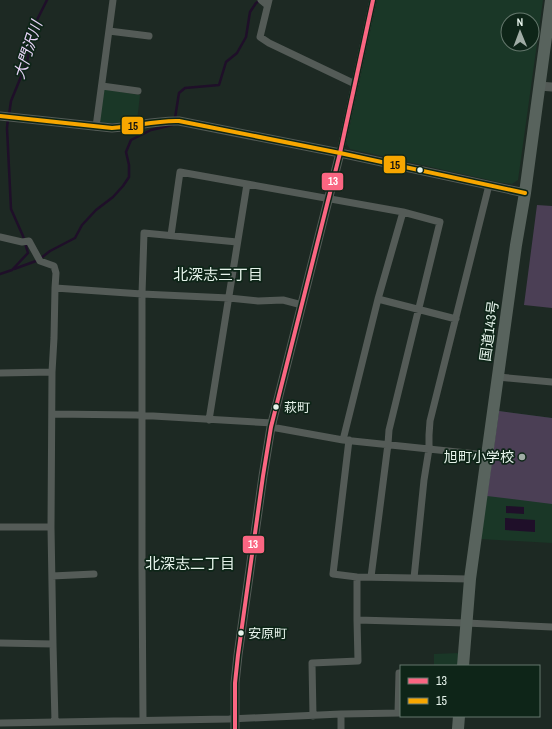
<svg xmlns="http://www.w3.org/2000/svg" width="552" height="729" viewBox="0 0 552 729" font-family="'Archivo Narrow','Noto Sans JP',sans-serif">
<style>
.built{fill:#1a3727;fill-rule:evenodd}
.grass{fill:#4b3f55}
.water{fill:#1f0f29}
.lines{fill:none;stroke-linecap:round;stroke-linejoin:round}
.stream{stroke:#1f0f29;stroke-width:2.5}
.minor{stroke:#545b57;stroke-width:7}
.tertiary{stroke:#545b57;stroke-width:9}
.trunk{stroke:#58635d;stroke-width:12}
.bus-1-casing{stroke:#0e2518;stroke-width:7}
.bus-2-casing{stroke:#0e2518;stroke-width:7}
.bus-1{stroke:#fa6682;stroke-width:4}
.bus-2{stroke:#f7a600;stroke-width:4}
.bus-dot{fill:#e6f3eb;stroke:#0e2518;stroke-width:1.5}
.poi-dot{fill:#a0aca5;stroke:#0e2518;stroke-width:1.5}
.labels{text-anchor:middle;stroke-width:3.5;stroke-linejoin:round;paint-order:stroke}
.bus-label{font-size:13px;fill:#e6f3eb;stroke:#0e2518;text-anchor:start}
.street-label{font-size:14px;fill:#e6f3eb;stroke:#0e2518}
.poi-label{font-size:14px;fill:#e6f3eb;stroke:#0e2518;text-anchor:end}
.water-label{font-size:15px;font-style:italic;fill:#ead5fa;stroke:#0e2518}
.neighbourhood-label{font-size:15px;fill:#e6f3eb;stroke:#0e2518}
.line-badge{stroke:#0e2518;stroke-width:1.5}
.badge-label{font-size:11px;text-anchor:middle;font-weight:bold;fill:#fff}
.pale-badge-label{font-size:11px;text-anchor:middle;font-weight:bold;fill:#111}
</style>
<rect width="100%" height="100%" fill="#1d2923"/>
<path class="built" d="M377,0H543L518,180L512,184L498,182L350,149L346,143ZM508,20H532V44H508Z
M102,89L140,95L137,121L120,123H102L98,117Z
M499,411L552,418V543L481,539Z
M459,653L458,666H434V654Z"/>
<path class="grass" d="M537,205L552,206V308L524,305Z
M499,411L552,418V504L487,496Z"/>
<path class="water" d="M506,506L524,507V514L506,513Z
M505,518L535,520V532L505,530Z"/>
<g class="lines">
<path class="stream" d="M9,115L11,101L27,62L33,28L47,0
M175,118L179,93L185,88L219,85L226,62L237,53L246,37L250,12L256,3L259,1
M41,258L50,251L75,238L82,225L96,210L113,197L123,186L129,177V165L126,152L131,140L151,130L172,125
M14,269L36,261
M0,274L12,270L28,253L23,236L11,209L7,128L8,119"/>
<path class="minor" d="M261,0L267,5
M269,0L260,37L269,43L355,84
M109,31L149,36
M102,86L138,91
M96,127L113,0
M340,153L373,0
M171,235L180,172L403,212L440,222L389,430L388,444L371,577
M0,237L22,242L29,241L40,261L54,266L56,273L55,288
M378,299L456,319
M0,373L52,372
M498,377L552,382
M52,414L136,415L273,423
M209,420L247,184
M271,427L343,440L486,455
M343,440L378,299L403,212
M349,440L333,574L357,577L414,578
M0,527H51
M52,576L94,574
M470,579L414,578L424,480L429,449V435L430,421L489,185
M357,620L466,623L552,627
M0,643L53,644
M398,713L399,673
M341,714V729
M313,716L312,663L358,661L357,620V577
M143,720L142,568V294L144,233L237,242
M55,722L53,644L51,527L52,372L54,338L55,288L142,294L229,298L258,301L283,300L302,305
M0,723L229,719L341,714L401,713"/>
<path class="tertiary" d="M539,86L552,87
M0,116L112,128C134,127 156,120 179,121L340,153L525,193
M235,729V683L238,655L263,476L271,427L340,153"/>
<path class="trunk" d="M463,666L470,579L516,245L525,193L551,0
M458,729L459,716"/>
<defs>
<path id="bus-1" d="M235,729V683L238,655L263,476L271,427L340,153L373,0"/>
<path id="bus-2" d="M0,116L112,128C134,127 156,120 179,121L340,153L525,193"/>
</defs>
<use href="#bus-1" class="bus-1-casing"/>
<use href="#bus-2" class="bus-2-casing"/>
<use href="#bus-1" class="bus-1"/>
<use href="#bus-2" class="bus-2"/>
</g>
<g class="bus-dot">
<circle cx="420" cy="170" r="3.5"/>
<circle cx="276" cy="407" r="3.5"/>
<circle cx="241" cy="633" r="3.5"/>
</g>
<circle class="poi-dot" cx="522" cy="457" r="4"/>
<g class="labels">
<g class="bus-label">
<text x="284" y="412">萩町</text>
<text x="248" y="638">安原町</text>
</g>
<g class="street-label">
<text transform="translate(489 331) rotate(-82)" y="5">国道143号</text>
</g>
<g class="poi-label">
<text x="514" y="462">旭町小学校</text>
</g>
<g class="water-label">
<text transform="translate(28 50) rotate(-72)" y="5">大門沢川</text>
</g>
<g class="neighbourhood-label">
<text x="218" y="280">北深志三丁目</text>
<text x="190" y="569">北深志二丁目</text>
</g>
</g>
<g class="line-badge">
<rect x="121" y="116" width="23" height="19" rx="4" fill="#f7a600"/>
<rect x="383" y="155" width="23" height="19" rx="4" fill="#f7a600"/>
<rect x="321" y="172" width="23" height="19" rx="4" fill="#fa6682"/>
<rect x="242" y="535" width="23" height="19" rx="4" fill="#fa6682"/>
</g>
<g class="badge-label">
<text x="333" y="185">13</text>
<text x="253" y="548">13</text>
</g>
<g class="pale-badge-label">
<text x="133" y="130">15</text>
<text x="395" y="169">15</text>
</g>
<rect x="400" y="665" width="140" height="52" fill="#0e2518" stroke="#64776c"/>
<rect x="408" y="678" width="20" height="6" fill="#fa6682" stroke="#64776c"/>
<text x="436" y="685" font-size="12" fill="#e6f3eb">13</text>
<rect x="408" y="698" width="20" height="6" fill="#f7a600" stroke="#64776c"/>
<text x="436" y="705" font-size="12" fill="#e6f3eb">15</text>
<g transform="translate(520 32) rotate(359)"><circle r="19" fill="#0e2518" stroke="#64776c"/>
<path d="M0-3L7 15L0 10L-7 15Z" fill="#a0aca5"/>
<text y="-6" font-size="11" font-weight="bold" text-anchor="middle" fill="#e6f3eb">N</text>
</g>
</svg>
